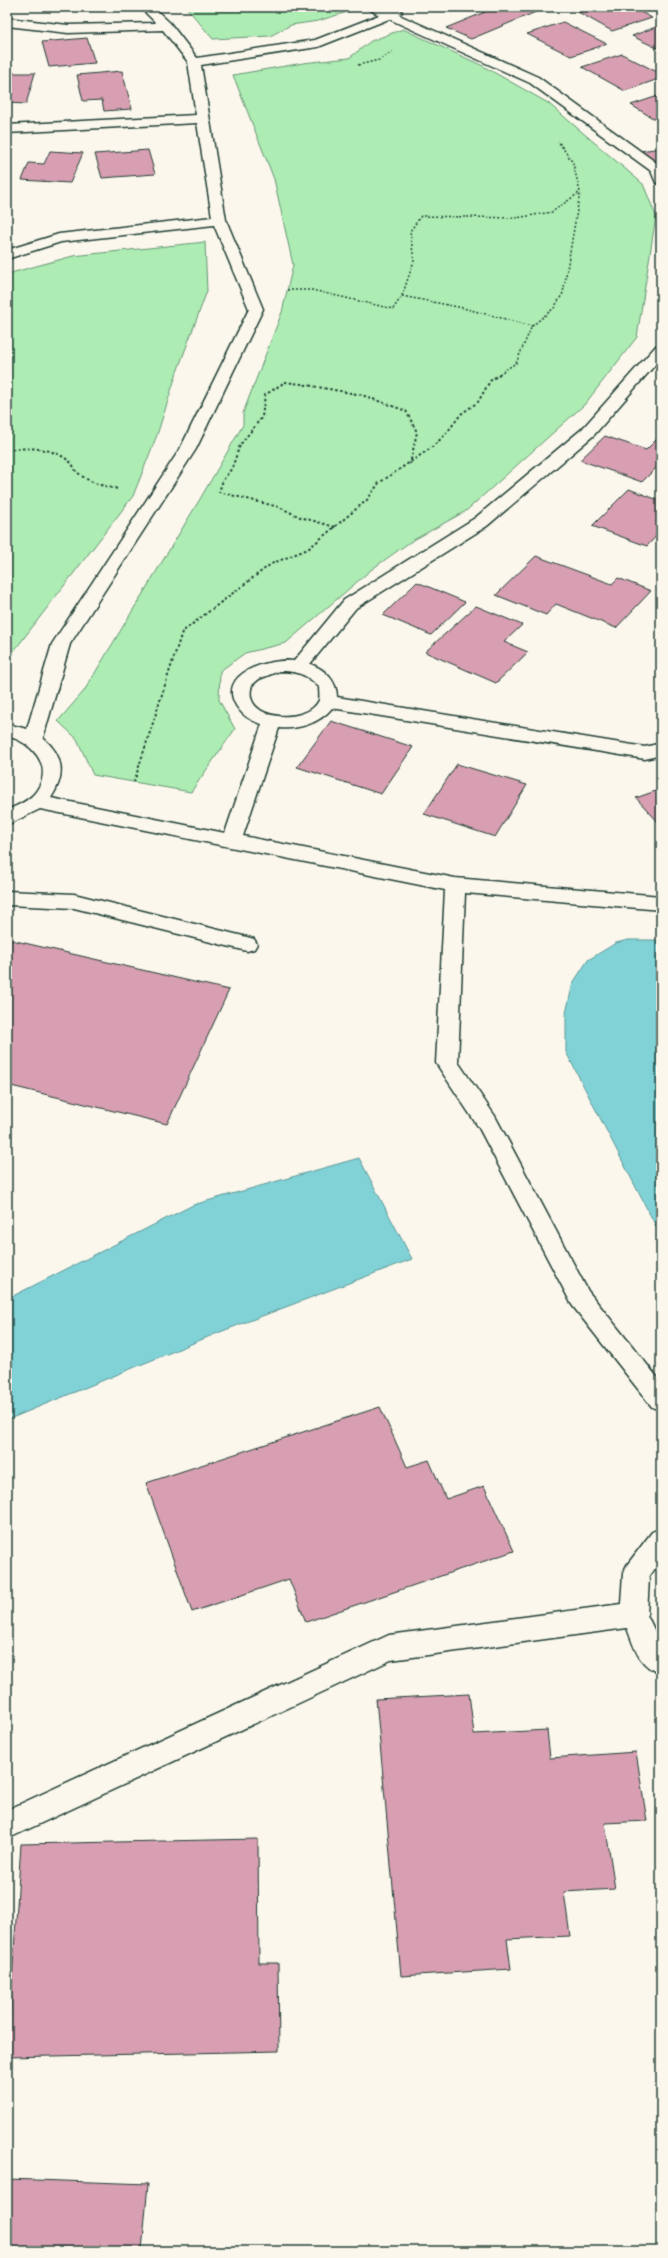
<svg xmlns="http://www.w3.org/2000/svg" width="668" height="2258" viewBox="0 0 668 2258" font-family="Kalam,sans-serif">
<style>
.green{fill:#adecb3;stroke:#669474}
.water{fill:#81d2d7;stroke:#5a9696}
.building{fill:#d79fb1;stroke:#1f3d34}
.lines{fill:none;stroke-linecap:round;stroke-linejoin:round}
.service-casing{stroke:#1f3d34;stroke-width:3}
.minor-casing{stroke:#1f3d34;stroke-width:3}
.path-far1{stroke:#1f3d34;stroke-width:1.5;stroke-dasharray:2 2;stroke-linecap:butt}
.path{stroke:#1f3d34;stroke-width:2;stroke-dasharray:2.5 2.5;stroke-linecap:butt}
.service{fill:#fbf7ec;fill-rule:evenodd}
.minor{fill:#fbf7ec;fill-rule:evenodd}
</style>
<rect width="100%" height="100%" fill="#fbf7ec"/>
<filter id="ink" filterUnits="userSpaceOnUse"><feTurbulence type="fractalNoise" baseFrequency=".025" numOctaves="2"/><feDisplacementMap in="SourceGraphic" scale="8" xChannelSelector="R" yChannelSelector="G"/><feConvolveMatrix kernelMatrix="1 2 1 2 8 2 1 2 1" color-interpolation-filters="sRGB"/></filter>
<g filter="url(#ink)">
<path class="green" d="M186,7H352L357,9L318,21L291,25L270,36L213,39Z
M403,29L481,65L548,103L643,184L656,216L637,337L585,404L466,511L410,542L372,569L286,643L245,653L220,671L219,700L235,729L191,792L93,775L77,739L58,721L84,691L200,499L243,425V413L282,312L293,265L274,179L233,75L303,63L349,58L371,41Z
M205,242L207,291L177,372L157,435L133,496L7,660V274L73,256Z"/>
<path class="water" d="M628,940H661V1236L566,1052V1013L573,983L588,960L616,943Z
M359,1158L412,1259L220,1332L7,1420V1299L193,1205Z"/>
<path class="building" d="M473,7H538L543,9L471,39L446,28L485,12Z
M594,7H608L614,10L632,7L652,18L612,31L578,12Z
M563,22L607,44L571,56L527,34Z
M661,25V50L632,36Z
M87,38L95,63L49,67L42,42Z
M622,54L661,74V78L625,91L582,67Z
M122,71L132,109L104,111L102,100L83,101L77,75Z
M7,73H35L26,104L7,103Z
M661,95V123L631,105Z
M661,148V160L650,162L640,151Z
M148,150L155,174L102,178L95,154Z
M50,151L83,153L70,183L22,180L29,163L44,164Z
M661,435V465H659L642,482L580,460L605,436L646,450Z
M629,489L661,501V531L647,546L592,526Z
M536,556L612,584L618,578L651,591L616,628L556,604L546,615L496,595Z
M417,582L465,602L431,635L383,615Z
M476,606L522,625L504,642L528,652L496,683L425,652Z
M331,721L413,747L381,794L297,767Z
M457,764L527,785L495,837L424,814Z
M661,789V825L636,798Z
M7,939L229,990L167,1124L7,1085Z
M380,1407L407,1467L429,1460L446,1499L484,1486L514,1551L306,1622L289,1579L192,1612L146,1483Z
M469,1694L474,1734L547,1730L550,1758L636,1752L647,1821L605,1823L615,1889L564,1892L570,1936L507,1939L511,1969L401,1976L376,1699Z
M258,1839L259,1963H278L279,2051L7,2057L21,1844Z
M7,2179L148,2184L142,2251H7Z"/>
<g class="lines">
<defs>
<path id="service" d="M7,891L74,894L247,937L254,939L257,944L254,949L247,951L74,908L7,905Z"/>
<path id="minor" d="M140,7H153L170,23L197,58L315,40L379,15L366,7H382L389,10L400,9L402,12L399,15L538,77L661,166V184L656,183L651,171L530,83L389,19L318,47L201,65L226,220L263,309L196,449L70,644L43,738C64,756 66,775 51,798L225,833L262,724C251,721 243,716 237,707C215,673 270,658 294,661L344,600L475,518L582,429L656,346L661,344V358L594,435L487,526L356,608L310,664C325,669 337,681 337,697L645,747L661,743V755L645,759L332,708C320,723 298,730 279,728L243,836L455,878L661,896V910L465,893L458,1062L495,1116L588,1291L661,1382V1411L652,1407L572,1305L479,1128L436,1063L445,890L40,809L7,825V810C17,806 31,800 37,790C54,765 31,742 7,736V724L27,729L52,644L180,449L249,309L214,225L61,242L7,259V250L59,234L212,217L197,123L7,133V125L196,115L188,62L163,30L68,33L7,26V18L68,25L156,23ZM279,671C296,671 307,674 319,687C319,691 320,696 319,700C309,725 240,722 252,685L259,679Z
M661,1528V1560L649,1577L647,1615L661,1644V1674C638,1665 635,1649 627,1628L391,1660L7,1839V1810L389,1635L621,1604L623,1573L627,1565L652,1532Z"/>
</defs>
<use href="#service" class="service-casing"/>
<use href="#minor" class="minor-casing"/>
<path class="path-far1" d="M358,65L379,60L392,52
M287,290H312L393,309L402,296L414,261L410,231L421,216L516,218L552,212L580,192L573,163L558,141
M402,296L463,308L532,326L516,363L499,374
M532,326L554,308L563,293L580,193"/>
<path class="path" d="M7,450C29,447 52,447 69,461C73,464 74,468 76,471C87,482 104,487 119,489
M335,527L300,517L279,507L219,492L223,480L232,468L240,445L262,417L265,395L285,382L301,384L362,395L406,411L417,432L410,464
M134,782L182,632L271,564L308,549L367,500L379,483L431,448L445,435L461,414L478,402L490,381L501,373"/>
<use href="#service" class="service"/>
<use href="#minor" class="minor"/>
</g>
</g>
<rect width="668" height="2258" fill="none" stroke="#fbf7ec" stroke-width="24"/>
<rect x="12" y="12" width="644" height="2234" fill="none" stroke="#1f3d34" stroke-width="1.5" filter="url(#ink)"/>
</svg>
